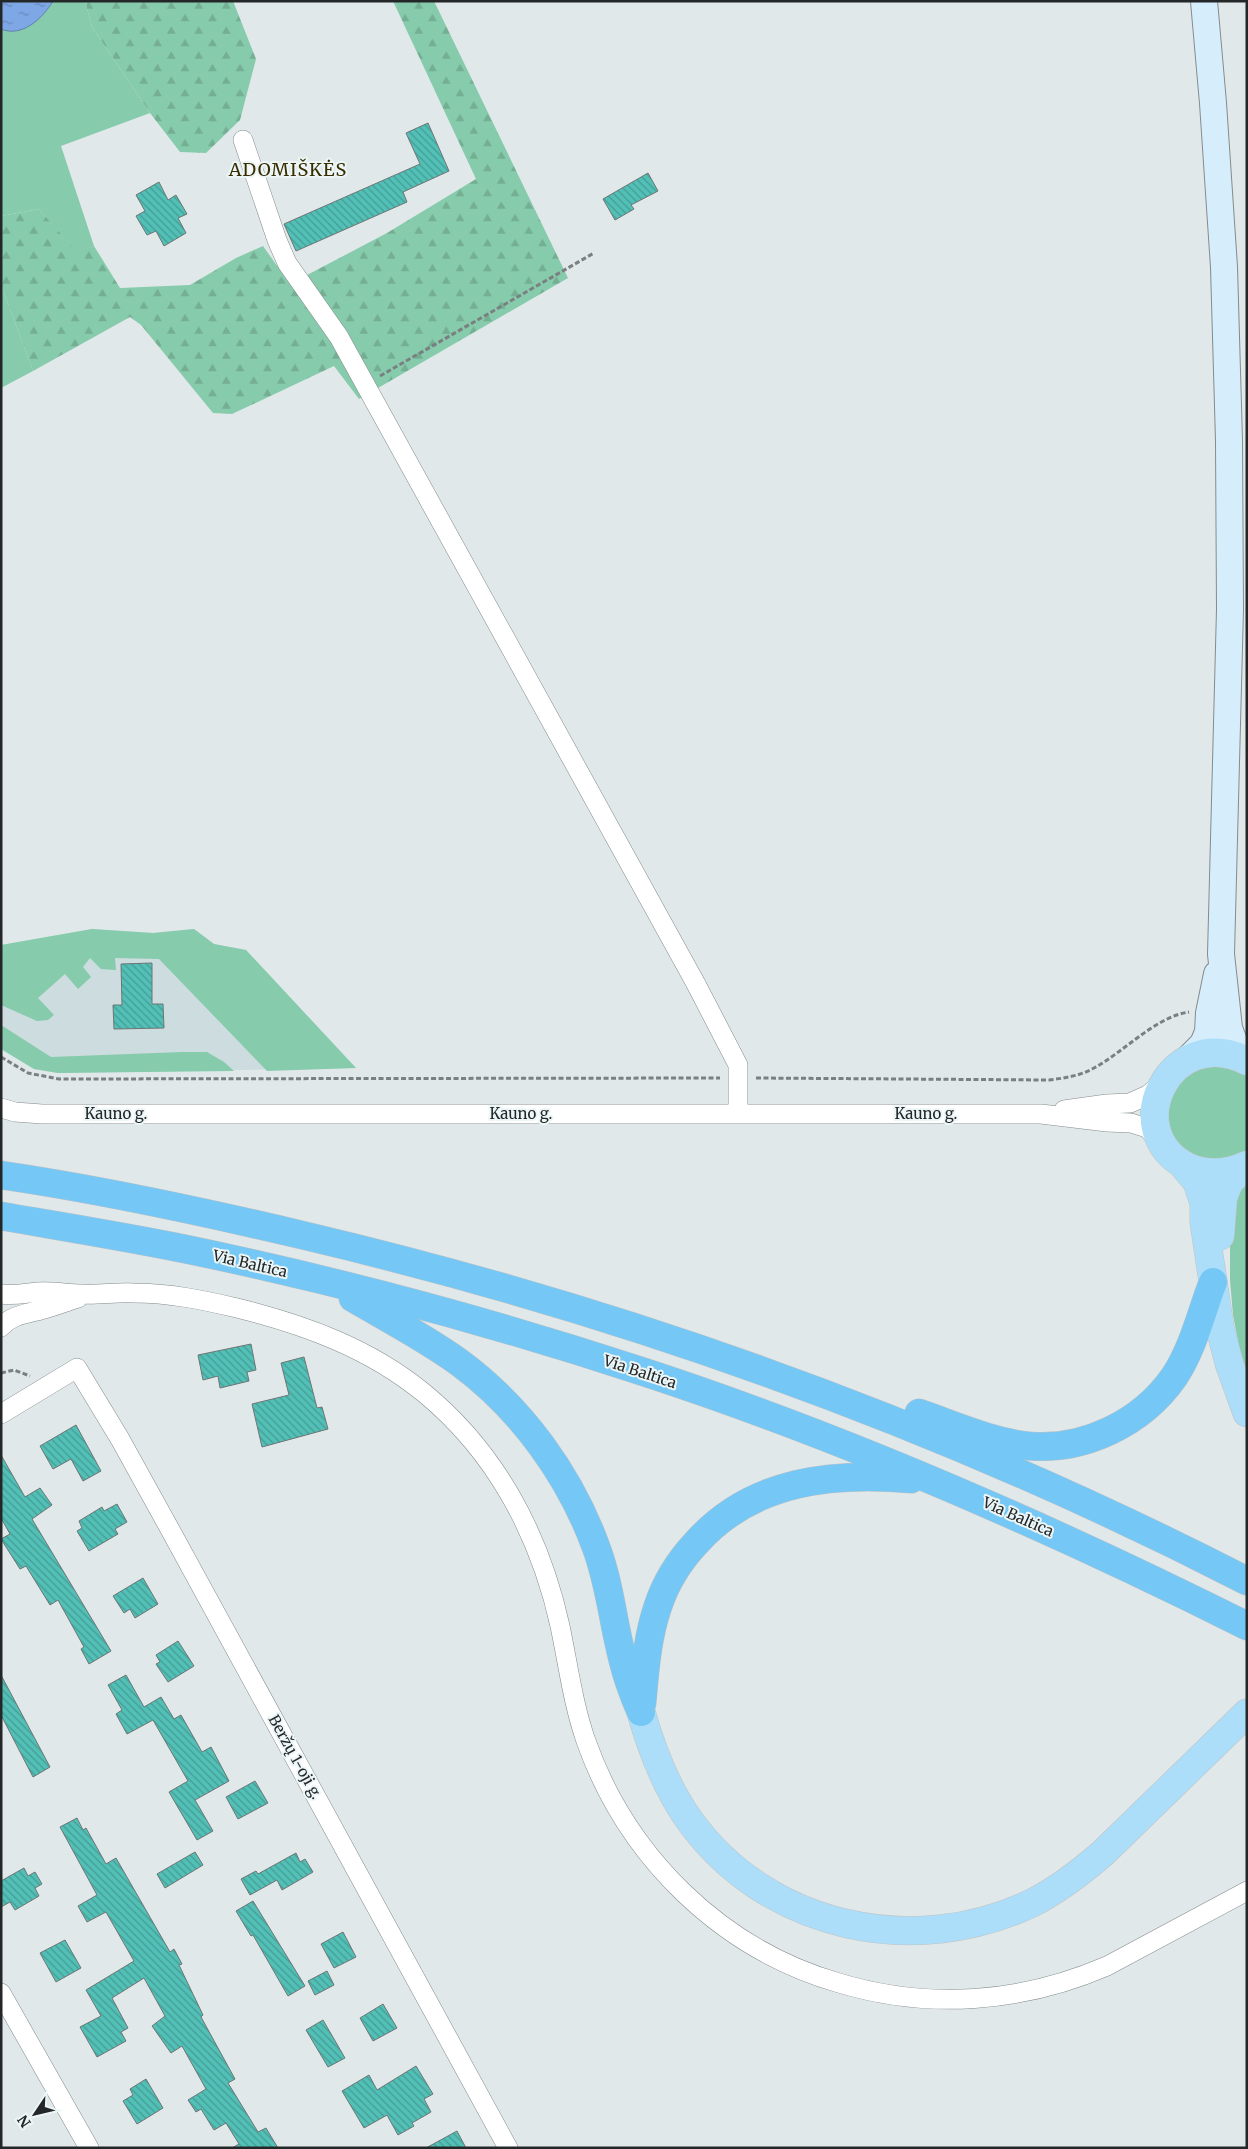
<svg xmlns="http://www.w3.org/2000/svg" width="1248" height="2149" viewBox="0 0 1248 2149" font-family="Merriweather,serif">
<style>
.built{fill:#ccdcdf}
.grass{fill:#86cbab}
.forest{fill:url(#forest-firs)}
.water{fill:url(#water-ripples);stroke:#6281ac}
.building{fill:url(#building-back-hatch);stroke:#6e7574}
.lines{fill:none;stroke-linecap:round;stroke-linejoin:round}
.minor-casing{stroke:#848b8d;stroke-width:20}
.secondary-casing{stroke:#848b8d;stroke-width:28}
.primary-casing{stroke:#c2c3c3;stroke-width:29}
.motorway-casing{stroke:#c2c3c3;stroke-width:29}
.path{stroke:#7a7f80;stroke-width:3;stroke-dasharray:5 2.5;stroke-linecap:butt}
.minor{stroke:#fff;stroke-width:19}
.secondary{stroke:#d6eefc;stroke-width:26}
.primary{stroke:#acddf9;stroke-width:28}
.motorway{stroke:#75c7f5;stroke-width:28}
.labels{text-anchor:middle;stroke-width:4;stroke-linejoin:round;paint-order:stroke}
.street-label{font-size:15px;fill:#242728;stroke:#edf6f7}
.quarter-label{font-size:18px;letter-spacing:1px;fill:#392e02;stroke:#edf6f7}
</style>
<defs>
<pattern id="forest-firs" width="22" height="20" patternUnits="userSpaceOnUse" patternTransform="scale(1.25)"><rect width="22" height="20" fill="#86cbab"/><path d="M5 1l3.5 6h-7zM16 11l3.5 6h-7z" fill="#74ae93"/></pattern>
<pattern id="water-ripples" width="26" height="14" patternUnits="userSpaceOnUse" patternTransform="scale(1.25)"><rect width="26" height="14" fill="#7da8e5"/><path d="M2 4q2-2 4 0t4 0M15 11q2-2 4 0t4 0" fill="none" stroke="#6689ba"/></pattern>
<pattern id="building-back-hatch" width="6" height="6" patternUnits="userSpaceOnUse" patternTransform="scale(1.25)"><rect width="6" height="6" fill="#52c0b6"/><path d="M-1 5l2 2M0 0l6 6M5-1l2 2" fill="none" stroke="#449c94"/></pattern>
</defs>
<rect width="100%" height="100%" fill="#e0e8ea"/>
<path class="built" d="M92,929L153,933L194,929L214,944L246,950L356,1068L58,1073L34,1069L1,1049V945Z"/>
<path class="grass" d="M1,1H85L92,27L150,113L61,146L94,246L77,253L39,209L1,216Z
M1,285L33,371L1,388Z
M92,929L153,933L194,929L214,944L246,950L356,1068L267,1071L159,959L115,958L116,970L101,969L90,958L83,967L91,977L78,989L65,974L38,998L54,1015L48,1020L37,1021L1,1005V945Z
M1,1025L51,1057L182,1052H207L224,1062L234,1071L58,1073L34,1069L1,1049Z
M1213,1062L1247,1073V1153L1244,1155L1205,1162L1182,1150L1167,1128L1171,1089L1178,1078Z
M1247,1178V1374L1241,1358L1233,1315L1230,1280V1211Z"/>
<path class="forest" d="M85,1H233L256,59L240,120L206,153L180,152L150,113L92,27Z
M393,1H434L568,278L359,399L334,366L232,414L213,413L141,325L130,317L33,371L1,285V216L39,209L77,252L94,246L120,288L190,285L236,258L263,246L290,284L387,233L476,179Z"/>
<path class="water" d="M1,1H53C43,18 22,38 1,29Z"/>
<path class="building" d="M428,123L449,171L403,192L407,202L296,251L284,224L420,164L406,133Z
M648,173L658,191L631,205L634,209L615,220L603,199Z
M159,182L168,200L176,195L187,214L178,218L186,233L164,246L156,231L147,235L136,216L145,211L136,195Z
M152,963V1004H163L164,1028L114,1029L113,1005H122L121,964Z
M251,1344L256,1370L247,1372L249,1381L220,1388L218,1376L203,1380L198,1355Z
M304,1357L317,1408L322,1407L328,1429L262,1447L252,1404L289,1395L281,1363Z
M76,1425L101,1471L83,1481L71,1459L53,1469L40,1446Z
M1,1455L25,1497L40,1488L52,1505L32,1519L111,1651L89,1664L81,1649L84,1647L58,1600L50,1605L26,1566L20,1569L1,1539L10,1534L1,1518Z
M117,1504L127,1522L115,1529L118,1534L89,1551L77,1531L82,1528L79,1521L102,1507L104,1511Z
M143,1578L158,1604L135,1618L130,1609L124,1613L113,1596Z
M178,1641L194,1666L168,1682L156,1664L160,1662L156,1655Z
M1,1675L50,1767L33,1777L1,1715Z
M126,1675L144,1707L161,1697L174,1719L181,1715L202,1752L211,1747L229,1781L195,1800L213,1831L197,1840L169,1792L188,1781L153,1720L127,1734L116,1714L122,1710L108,1685Z
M255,1781L268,1803L238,1819L226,1797Z
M77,1818L83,1830L86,1828L106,1864L116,1858L170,1952L174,1949L182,1964L179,1965L203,2015L201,2017L235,2079L228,2083L258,2132L266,2128L278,2148H232L239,2144L226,2123L214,2130L201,2109L196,2112L188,2100L206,2089L182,2046L171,2053L152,2026L165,2016L144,1978L112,1998L128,2028L121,2032L126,2041L97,2057L80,2027L101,2016L86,1990L134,1961L106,1912L87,1922L78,1906L97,1895L60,1827Z
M195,1852L203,1865L165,1888L157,1874Z
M296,1853L300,1862L305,1859L313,1872L282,1890L277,1880L250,1895L241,1879L256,1871L258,1874Z
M24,1868L28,1876L35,1872L42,1884L35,1888L39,1896L15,1910L10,1902L1,1907V1881Z
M253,1901L305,1986L288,1996L253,1935L251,1936L236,1911Z
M343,1932L356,1957L334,1968L321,1944Z
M65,1940L81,1968L56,1982L40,1953Z
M327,1971L334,1985L315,1995L308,1981Z
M383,2004L397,2028L373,2041L360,2018Z
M323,2020L345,2058L328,2067L306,2030Z
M416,2066L433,2094L424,2099L431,2112L412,2123L414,2126L398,2135L387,2115L364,2128L342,2091L369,2075L377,2090Z
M146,2079L163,2108L137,2124L123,2101L133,2095L130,2089Z
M457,2131L466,2148H426Z"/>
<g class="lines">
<defs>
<path id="minor" d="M243,140L277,240L287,263L339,337L696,984L738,1065V1114
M1,1108L15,1112L42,1114H1041L1107,1122L1131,1123L1147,1128L1162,1143
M1064,1110L1107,1104L1130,1103L1148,1095L1163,1082
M1,1294C15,1296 25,1293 38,1292C52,1291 68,1294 82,1294C99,1295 117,1292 134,1293C169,1293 203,1300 237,1308C305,1325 369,1348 424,1393C496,1452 540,1535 560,1626C568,1664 573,1704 586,1741C627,1857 721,1949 839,1983C929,2010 1021,2003 1107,1966L1247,1891
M1,1327C12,1314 29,1314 44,1309C56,1306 67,1301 78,1298
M1,1414L77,1368L120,1439L167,1524L508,2148
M1,1993L89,2148"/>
<path id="secondary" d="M1204,1L1213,103L1224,267L1229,441L1230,609L1221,954L1229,1028L1236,1047L1247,1059
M1189,1058L1203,1044L1208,1032L1209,1013L1217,974"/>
<path id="primary" d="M1247,1061C1170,1022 1117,1132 1188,1167C1208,1176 1227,1174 1247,1165
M1181,1163L1197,1182L1204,1203V1222L1220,1328L1229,1363L1247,1413
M1220,1236L1223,1198L1229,1182L1246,1166
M641,1712C652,1751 666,1788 690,1821C768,1929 915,1959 1032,1903C1058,1890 1081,1872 1103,1853L1247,1713"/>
<path id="motorway" d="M1,1175C104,1190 205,1212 306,1236C632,1313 949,1428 1247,1581
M1,1216C64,1227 127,1237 190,1250C343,1282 495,1323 644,1372C852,1440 1051,1528 1247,1626
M353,1298C389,1319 427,1339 460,1363C522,1409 570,1476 596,1547C613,1592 614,1640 630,1684C633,1693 637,1703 641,1712
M919,1413C954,1425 991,1442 1029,1446C1084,1451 1142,1423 1174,1377C1193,1349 1201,1313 1213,1282
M642,1703C645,1670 647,1638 658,1606C666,1582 680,1560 697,1542C753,1480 833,1472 911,1479"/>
</defs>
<use href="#minor" class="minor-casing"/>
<use href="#secondary" class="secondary-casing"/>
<use href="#primary" class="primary-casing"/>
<use href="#motorway" class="motorway-casing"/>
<path class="path" d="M380,376L594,253
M1,1057L28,1073L59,1079L720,1078
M756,1078L1049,1080C1065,1078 1080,1076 1094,1068C1124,1052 1155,1017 1189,1012
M1,1373L14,1370L30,1376"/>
<use href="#minor" class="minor"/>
<use href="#secondary" class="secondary"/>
<use href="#primary" class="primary"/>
<use href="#motorway" class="motorway"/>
</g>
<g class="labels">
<g class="street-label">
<text x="116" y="1119">Kauno g.</text>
<text x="521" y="1119">Kauno g.</text>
<text x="926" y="1119">Kauno g.</text>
<text transform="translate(250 1264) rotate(13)" y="5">Via Baltica</text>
<text transform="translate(640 1372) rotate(18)" y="5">Via Baltica</text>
<text transform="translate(1018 1517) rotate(24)" y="5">Via Baltica</text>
<text transform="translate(295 1757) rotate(61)" y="5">Beržų 1-oji g.</text>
</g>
<g class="quarter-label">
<text x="288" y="176">ADOMIŠKĖS</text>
</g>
</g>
<rect width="1248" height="2149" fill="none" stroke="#242728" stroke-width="5"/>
<g transform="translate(35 2114) rotate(235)" stroke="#edf6f7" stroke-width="4" paint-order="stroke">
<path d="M0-4L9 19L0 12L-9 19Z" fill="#242728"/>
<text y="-8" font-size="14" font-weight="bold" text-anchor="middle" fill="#242728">N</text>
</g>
</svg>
